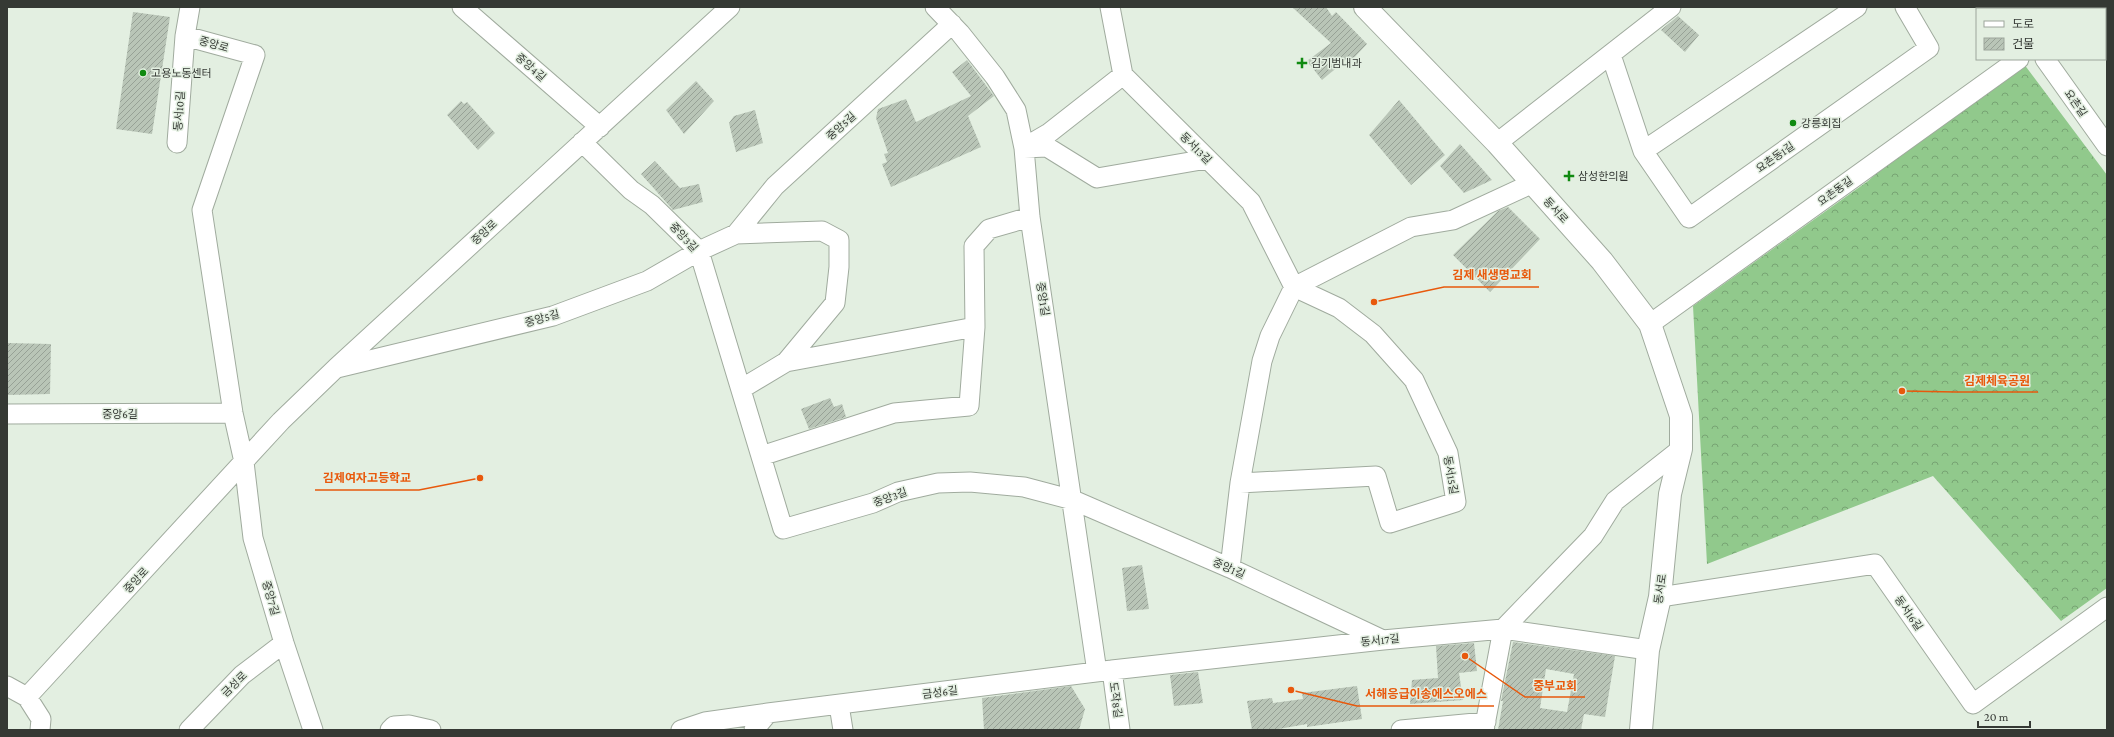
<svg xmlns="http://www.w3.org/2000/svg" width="2114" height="737" viewBox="0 0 2114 737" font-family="'Crimson Pro','Noto Sans KR',serif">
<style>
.forest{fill:url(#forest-crowns)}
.building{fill:url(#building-hatch);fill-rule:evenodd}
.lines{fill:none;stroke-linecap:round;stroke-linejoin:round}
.minor-casing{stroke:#a0ab9e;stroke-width:21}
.major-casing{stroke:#a0ab9e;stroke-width:24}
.minor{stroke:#fff;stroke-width:19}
.major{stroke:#fff;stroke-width:22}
.poi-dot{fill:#108a11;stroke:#e3efe1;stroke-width:1.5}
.labels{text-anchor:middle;stroke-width:3;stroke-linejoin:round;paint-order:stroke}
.street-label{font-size:11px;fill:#353934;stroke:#e3efe1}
.poi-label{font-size:11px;fill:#353934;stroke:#e3efe1;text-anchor:start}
.leader{fill:none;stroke:#e8590c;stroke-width:1.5}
.callout-dot{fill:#e8590c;stroke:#e3efe1;stroke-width:1.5}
.callout-label{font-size:12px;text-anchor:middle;font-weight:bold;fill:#e8590c;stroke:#e3efe1;stroke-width:3;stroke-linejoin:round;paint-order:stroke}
</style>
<defs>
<pattern id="forest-crowns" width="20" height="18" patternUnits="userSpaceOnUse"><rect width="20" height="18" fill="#91c98c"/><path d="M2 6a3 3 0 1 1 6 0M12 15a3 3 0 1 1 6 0" fill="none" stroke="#77a473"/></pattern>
<pattern id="building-hatch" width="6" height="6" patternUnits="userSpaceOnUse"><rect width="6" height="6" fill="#b9c5b7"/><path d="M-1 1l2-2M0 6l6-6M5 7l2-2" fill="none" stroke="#97a196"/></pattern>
</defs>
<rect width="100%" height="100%" fill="#e3efe1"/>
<path class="forest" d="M2021,60L2107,175V588L2061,621L1933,476L1707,564L1693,306L1868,181L1953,105Z"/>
<path class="building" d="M1292,7H1326L1332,16L1336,12L1367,44L1351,61L1348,58L1322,80L1307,61L1331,43Z
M133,12L170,17L152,134L116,129Z
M1678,16L1699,35L1685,52L1661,30Z
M967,60L994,96L968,116L981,147L891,187L882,164L887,162L884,154L888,153L876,118L878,109L906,99L916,122L971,96L952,72Z
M696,81L714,101L684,134L666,110Z
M1399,100L1445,155L1411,185L1369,135Z
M461,101L464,104L467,102L495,133L478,150L447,115Z
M755,110L763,143L736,152L729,123L734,116Z
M1460,144L1492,180L1464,193L1440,166Z
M655,161L680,188L699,184L703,202L673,210L641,174Z
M1508,207L1540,239L1490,292L1453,255L1498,211Z
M7,343L51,344L50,394L7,395Z
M830,398L834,407L842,404L846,417L809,429L801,409Z
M1142,565L1149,609L1127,611L1122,568Z
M1513,642L1615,656L1605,717L1584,714L1581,730H1498L1503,701H1501ZM1546,669L1574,674L1567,712L1540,708Z
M1474,643L1477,671L1459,673L1463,700L1410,704L1412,680L1438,678L1436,646Z
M1198,672L1203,703L1174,706L1170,675Z
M1071,686L1085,709L1079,730H984L982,698Z
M1357,686L1362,719L1307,727V724L1273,730H1252L1247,701L1272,698L1273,703L1303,699L1302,693Z"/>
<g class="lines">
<defs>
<path id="minor" d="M462,7L600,127
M935,7L960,33L995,77L1016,110L1024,148L1030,217L1097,672
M1110,7L1123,75L1251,202L1294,287L1339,308L1373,334L1414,380L1448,453L1456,502L1390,523L1376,476L1240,483
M2009,7L2010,9
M2089,9L2092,7
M185,36L255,55L202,210L233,413L244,462L253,538L284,643L313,730
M1611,55L1643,151L1689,218L1929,48L1905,7
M2045,59L2107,146
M582,142L631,190L652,205L699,251L783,529L873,503L898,492L938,483L970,482L1024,487L1073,500L1230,568L1383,640
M177,143L185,36L190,7
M1497,143L1671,7
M1025,147L1049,133L1123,75
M1024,148L1047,147L1097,178L1207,159
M1643,151L1857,7
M736,234L822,231L839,240V267L835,303L786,362L741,389
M1650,324L2019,59
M786,362L975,327
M337,368L553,316L647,281L699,251L736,234L775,186L952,24
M7,414L233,413
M761,456L894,413L969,406L975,327L974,246L989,229L1030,217
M1230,568L1240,483L1262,361L1270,336L1294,287L1411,227L1453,220L1533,183
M1660,597L1875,564L1973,704L2107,607
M1112,670L1120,730
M7,686L27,697L41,719L40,730
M27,697L281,421L336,368L730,7
M839,705L843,730
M189,730L242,675L284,643
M390,730L394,726L409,725L431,730
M681,730L705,722L768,713
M754,730L768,713L1112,670L1383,640L1503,629L1648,650
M1401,730L1486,722
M1484,730L1503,629L1593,536L1615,501L1681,449"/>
<path id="major" d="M1365,7L1497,143L1602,261L1650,324L1681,416V449L1670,494L1660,597L1648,650L1641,730"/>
</defs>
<use href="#minor" class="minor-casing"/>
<use href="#major" class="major-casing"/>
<use href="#minor" class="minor"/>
<use href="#major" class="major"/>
</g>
<g class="poi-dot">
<path d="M1300 57h4v4h4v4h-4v4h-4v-4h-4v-4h4z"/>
<circle cx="143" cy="73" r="4"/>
<circle cx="1793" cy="123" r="4"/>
<path d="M1567 170h4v4h4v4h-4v4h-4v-4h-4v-4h4z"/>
</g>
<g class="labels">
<g class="street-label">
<text transform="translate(214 44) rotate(16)" y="4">중앙로</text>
<text transform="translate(531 67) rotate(41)" y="4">중앙4길</text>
<text transform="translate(2076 103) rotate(55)" y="4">요촌길</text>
<text transform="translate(179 111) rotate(-86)" y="4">동서10길</text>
<text transform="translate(841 126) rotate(-42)" y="4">중앙5길</text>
<text transform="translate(1196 148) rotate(45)" y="4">동서13길</text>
<text transform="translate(1775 157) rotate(-35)" y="4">요촌동1길</text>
<text transform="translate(1835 191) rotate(-36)" y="4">요촌동길</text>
<text transform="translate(1556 210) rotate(48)" y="4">동서로</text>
<text transform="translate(484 232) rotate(-43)" y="4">중앙로</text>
<text transform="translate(684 237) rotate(47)" y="4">중앙3길</text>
<text transform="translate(1043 299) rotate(81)" y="4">중앙1길</text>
<text transform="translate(542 318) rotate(-16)" y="4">중앙5길</text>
<text x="120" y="418">중앙6길</text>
<text transform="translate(1451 475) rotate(80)" y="4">동서15길</text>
<text transform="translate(890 497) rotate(-20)" y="4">중앙3길</text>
<text transform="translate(1229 568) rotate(24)" y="4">중앙1길</text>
<text transform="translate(136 580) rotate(-47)" y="4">중앙로</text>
<text transform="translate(1660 589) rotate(-82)" y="4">동서로</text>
<text transform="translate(271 598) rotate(74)" y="4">중앙7길</text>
<text transform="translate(1909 613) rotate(55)" y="4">동서16길</text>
<text transform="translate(1380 640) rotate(-6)" y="4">동서17길</text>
<text transform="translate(234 684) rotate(-44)" y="4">금성로</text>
<text transform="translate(940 692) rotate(-7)" y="4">금성6길</text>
<text transform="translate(1116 700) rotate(82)" y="4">도작8길</text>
</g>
<g class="poi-label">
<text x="1311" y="67">김기범내과</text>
<text x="151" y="77">고용노동센터</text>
<text x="1801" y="127">강릉회집</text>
<text x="1578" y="180">삼성한의원</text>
</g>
</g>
<path class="leader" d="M1374 302L1444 287H1539M1902 391L1956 392H2038M480 478L419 490H315M1465 656L1525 697H1585M1291 690L1357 706H1494"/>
<g class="callout-dot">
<circle cx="1374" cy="302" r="4"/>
<circle cx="1902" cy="391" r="4"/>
<circle cx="480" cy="478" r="4"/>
<circle cx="1465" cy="656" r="4"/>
<circle cx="1291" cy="690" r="4"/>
</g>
<g class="callout-label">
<text x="1492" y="279">김제 새생명교회</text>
<text x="1997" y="385">김제체육공원</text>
<text x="367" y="482">김제여자고등학교</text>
<text x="1555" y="690">중부교회</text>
<text x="1426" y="698">서해응급이송에스오에스</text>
</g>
<rect width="2114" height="737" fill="none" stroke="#353934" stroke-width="16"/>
<rect x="1976" y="8" width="130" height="52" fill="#e3efe1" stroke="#9da69c"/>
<rect x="1984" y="21" width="20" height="6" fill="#ffffff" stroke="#9da69c"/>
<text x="2012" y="28" font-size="12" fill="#353934">도로</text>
<rect x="1984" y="38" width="20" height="12" fill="url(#building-hatch)" stroke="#9da69c"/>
<text x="2012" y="48" font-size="12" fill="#353934">건물</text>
<path d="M1978 721v6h52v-6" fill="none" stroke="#353934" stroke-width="2"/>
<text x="1984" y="721" font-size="12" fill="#353934" stroke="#e3efe1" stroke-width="3" paint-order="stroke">20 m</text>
</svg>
